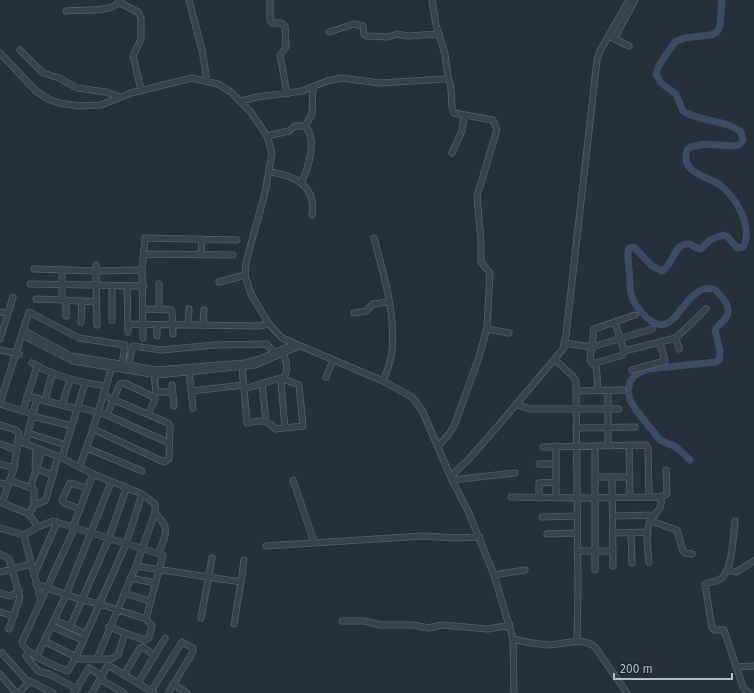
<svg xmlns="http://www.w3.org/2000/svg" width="754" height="693" viewBox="0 0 754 693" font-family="'Fira Sans',sans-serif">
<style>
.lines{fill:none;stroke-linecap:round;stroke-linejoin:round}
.river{stroke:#3c4c64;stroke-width:7}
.minor-casing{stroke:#575f6b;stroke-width:7}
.minor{stroke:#39414d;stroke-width:5.5}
</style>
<rect width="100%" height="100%" fill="#262f3c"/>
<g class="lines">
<path class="river" d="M690,460L676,447L660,440L636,410L630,400L628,391L630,382L635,375L648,369L716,362L719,360L720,351L715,330C717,326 720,325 723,321C735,310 723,297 714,289C680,282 677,353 641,312C633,303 629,293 630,281C630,273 626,254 629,248L634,247L652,266L662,271C673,266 674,242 689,244C693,245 696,249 701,249L710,240L723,235L728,237L737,248L743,247C754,227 735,196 720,185C711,178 698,177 690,168C685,163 685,157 687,150L691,147L705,144L731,146L739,145L743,140L741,132C727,120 700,122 683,111L676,94L661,83L656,74L659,65L675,42L684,38L711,35L717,32L720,26L722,0"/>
<defs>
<path id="minor" d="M119,0L122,4L138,12L141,18V39L133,56L141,90
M189,0L202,50L207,80
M270,0V20L272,23H281L285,26L286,47L280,55L287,94
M66,11C83,9 108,13 120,2
M329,32L354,24L363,26L364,34L367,36L388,37L397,34L407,36L439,34
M611,37L629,46
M614,39L635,0
M20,50L43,73L59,78L77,88L106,92L120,97
M0,53L36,91L48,99L59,103L79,106L101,105L131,93L192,78L218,84L231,92L250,111L267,136L272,153L265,193L246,262L245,275L251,294L269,324L282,338L383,381L412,397L422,410L452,480L468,511L494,575L513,639L514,693
M241,101L257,97L302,91L327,81L341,78L380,83L445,79L448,77L445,54L436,25L432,0
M267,136L289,131L295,126H305L312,114L313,88
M452,153L462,131L464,116
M270,172C294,175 317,186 312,215
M301,183C308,169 318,139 305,126
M374,238C383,273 396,314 392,351C391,362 387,371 383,381
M145,254L233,255
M201,255L202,239
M96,265V271L142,270L143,338
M34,269L96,271L97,325
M62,269V300L97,302
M142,270L145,238L237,240
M219,282L245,275
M30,284L144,286
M127,286L128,332
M36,299L62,300
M66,300V316
M143,309L171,310L172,312L173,334
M159,309V284
M0,312L8,313
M354,313L366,311L373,304L388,302
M635,315L594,329L590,360L592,364L623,355L624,351L676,338L706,309
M112,320V286
M81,322L82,301
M615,322L624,351
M128,324L259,326L269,324
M188,325L189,309
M203,325L204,310
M487,329L509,333
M23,330L71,356L157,370L245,363L260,359L295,344
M22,335L73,361L157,375L255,365L299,346
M157,336V325
M676,338L679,349
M0,339L13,297
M564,343L592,347L652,329
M0,350L19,354
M282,352C288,363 289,372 281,382L285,428
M555,360L572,375L576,381L578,587L577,642
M32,363C56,377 79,382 106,386
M596,363L598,390
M128,366L133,346L161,350L215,345L267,344L274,353
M242,367L247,423C259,421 267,418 275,429L303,426L299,385L280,378L244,389
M632,370L665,361L660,343
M189,372L193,408
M154,374L156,392H173
M326,377L333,360
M262,383L266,421
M172,385L174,406
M191,391L244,385
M576,391L623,390
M27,396L77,409
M45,400L52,374
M0,403L29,312L79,338L125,345L122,366
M0,404L33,414
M516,404L530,409H619
M62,405L70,380
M78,407L107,415L169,443
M23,411L37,366
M107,415L120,384L124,383L154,397L155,400L148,414
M32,416L72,426
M0,425L16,430L19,433L14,468L2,503
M576,428L635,427
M93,429L164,462L169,459L170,426L168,423L103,395
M28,433L66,445
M19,441L62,458L93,474L142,494L155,504V513L136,566L97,659
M0,444L17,450
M25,444L37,398
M439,445L449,434L454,426L479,357L487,328L490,273L481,262V241L477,196L497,130L493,120L454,113C449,103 454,89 448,77
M608,445V390
M629,445L630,497
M556,446V498
M595,446V570
M543,447L646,445L648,448L649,497
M36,448L35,468L53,475
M87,448L142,471
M62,458L85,383
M0,464L14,468
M539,464H556
M80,466L93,429L113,363
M451,476L468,460L497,427L563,349L566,335L597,60L600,51L629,0
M595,477H630
M612,477L613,566
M293,480L314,542
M452,480L515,473
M11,481L34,489V505L29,514
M0,483L8,485
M31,486L42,451
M511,497L576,498L659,497L661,499C663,510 653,514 649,524C645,535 648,551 649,562
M660,497L667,494L666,470
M539,498V483L556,482
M0,502L29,514L38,527
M34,505L45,501L47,496L58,456
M80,509L64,503L62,500L70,483L87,488
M155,513C171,529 166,533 159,553
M613,516L655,515
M542,517L577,516
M651,521L677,530L683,551L685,553L692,554
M735,521C733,537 733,572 719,580C714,583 709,581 705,584L712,628L715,630H724L743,687L749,693
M73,527L93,474
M75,527L22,642C24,654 57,667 68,671L76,657L126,544L142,494
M0,528L24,535L38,527L53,521L163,555L146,619L152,626L149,638L144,640L109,627
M613,533L648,532
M631,533L632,563
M547,534L577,533
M24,535L41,601
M266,546L423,536L455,538L480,537
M577,551H613
M0,554L9,559L20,597L9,629
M136,566L241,582L234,624
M729,570L736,572L754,561
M0,572L31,564
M34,575L57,522
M494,575L525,570
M130,578L156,583
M241,582L244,560
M36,584L82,600L100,604L146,619
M0,593L10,596L19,591
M124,593L150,601
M0,612L14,616
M201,618L212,558
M54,620L86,634
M342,621H364L381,625H413L429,628L442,625L488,629L510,625
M51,626L83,640
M70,627L109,538L126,489
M513,639C524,642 535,644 547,645C562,645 583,636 595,647L627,693
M44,641L80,659H111L118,655L125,633
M2,653L29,683
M26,656L38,671L49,674L77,689
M37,656L66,595L111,482
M736,667L754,666
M0,674L16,693
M124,675L140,648L143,647L155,656
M100,679L124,693
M138,683L165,638
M173,684L187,693
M19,693L30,681L53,693
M74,693L89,668L102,676
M92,693L108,665L154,693
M150,693L182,642L193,648V652L168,693"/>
</defs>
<use href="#minor" class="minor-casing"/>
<use href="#minor" class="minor"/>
</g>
<path d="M614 673v6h118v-6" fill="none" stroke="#b5bcc8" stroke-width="2"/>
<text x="620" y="673" font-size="12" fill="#b5bcc8" stroke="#1e2632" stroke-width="3" paint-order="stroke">200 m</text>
</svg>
